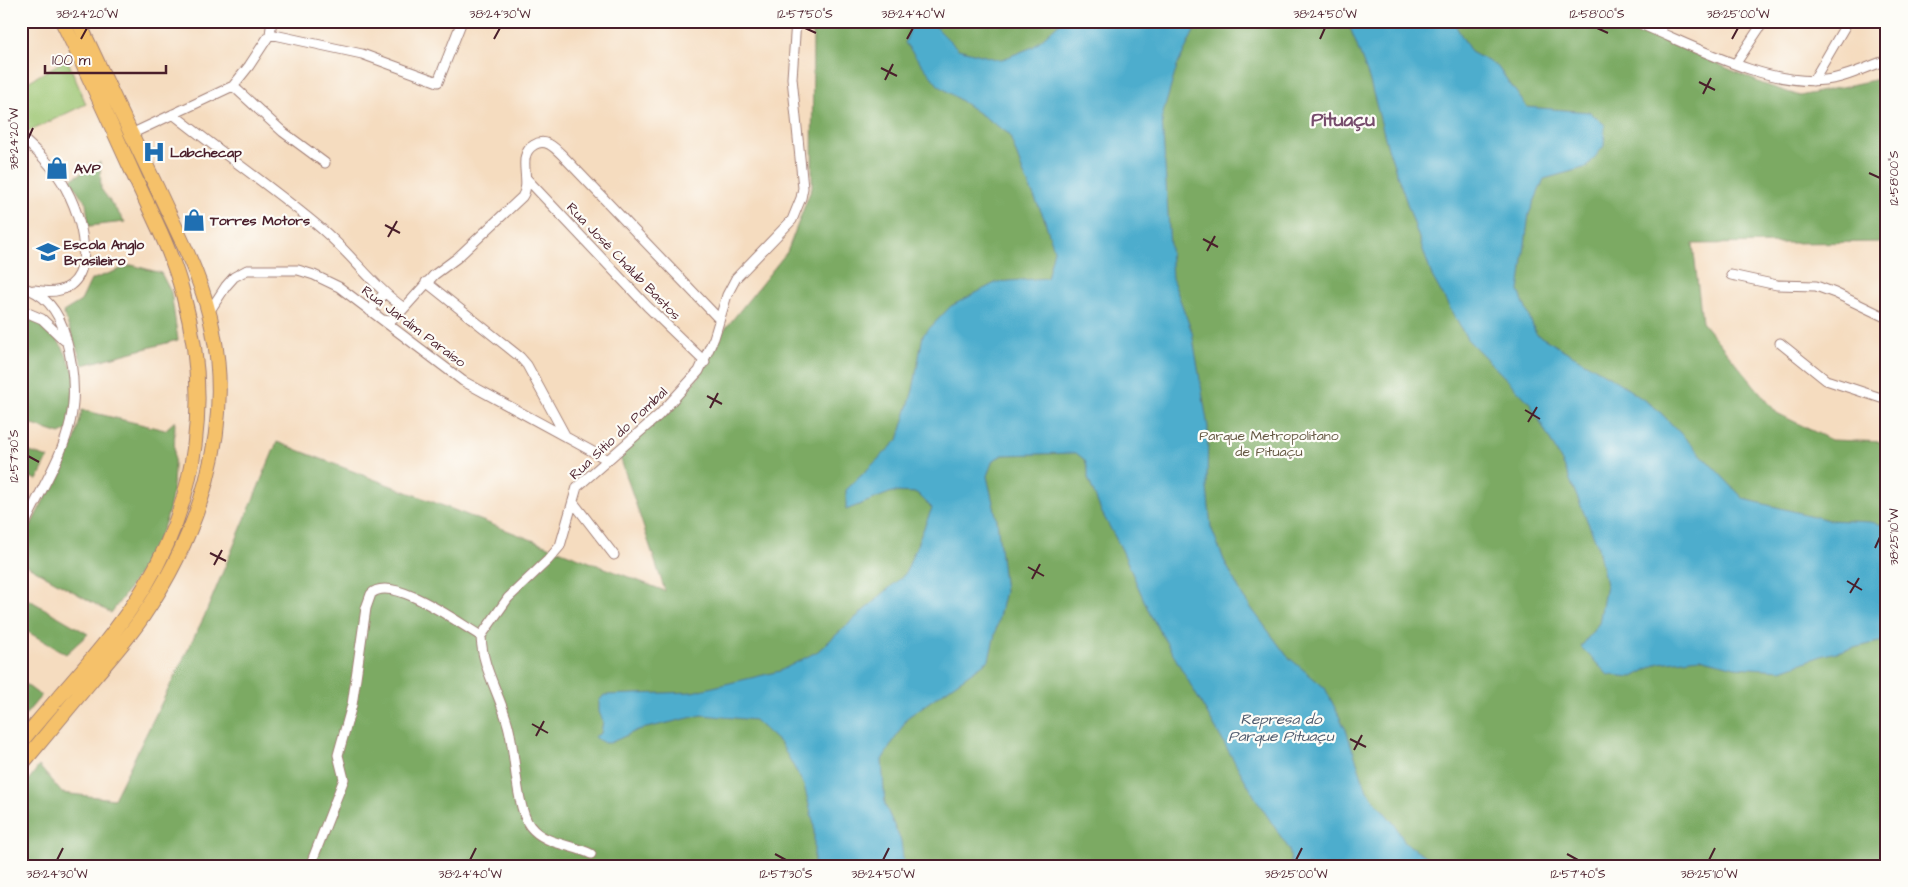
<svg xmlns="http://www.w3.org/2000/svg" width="1908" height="887" viewBox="0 0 1908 887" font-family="'Architects Daughter',sans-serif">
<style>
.green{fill:#9bc571;stroke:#72724e}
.forest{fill:#7caa63;stroke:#636447}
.water{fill:#4eadcd;stroke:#4c667c}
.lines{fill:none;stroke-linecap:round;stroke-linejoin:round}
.street-casing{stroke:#a07e75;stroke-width:11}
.primary-casing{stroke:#a07e75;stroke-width:16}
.street{stroke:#fff;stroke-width:9}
.primary{stroke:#f5c16b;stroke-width:14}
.ticks{fill:none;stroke:#4a1f2b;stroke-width:2}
.labels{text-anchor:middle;stroke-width:4.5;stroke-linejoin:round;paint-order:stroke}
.poi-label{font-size:14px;font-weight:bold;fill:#4a1f2b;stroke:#fdfcf7;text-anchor:start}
.street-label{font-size:14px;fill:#4a1f2b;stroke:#fdfcf7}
.park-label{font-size:14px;fill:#665944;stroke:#fdfcf7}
.water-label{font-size:15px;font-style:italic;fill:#4c586c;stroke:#fdfcf7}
.district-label{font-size:19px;font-weight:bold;fill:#764c6c;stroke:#fdfcf7}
.neatline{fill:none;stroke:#4a1f2b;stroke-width:2}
.ticks-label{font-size:12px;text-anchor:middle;fill:#4a1f2b}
</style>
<rect width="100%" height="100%" fill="#fdfcf7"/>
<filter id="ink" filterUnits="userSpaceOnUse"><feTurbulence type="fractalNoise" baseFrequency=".02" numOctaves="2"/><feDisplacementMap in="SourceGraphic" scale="10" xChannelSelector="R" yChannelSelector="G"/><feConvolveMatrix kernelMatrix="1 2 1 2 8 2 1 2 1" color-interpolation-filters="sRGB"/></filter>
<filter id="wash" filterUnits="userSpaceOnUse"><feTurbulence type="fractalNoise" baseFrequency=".0096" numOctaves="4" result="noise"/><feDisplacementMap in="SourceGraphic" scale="20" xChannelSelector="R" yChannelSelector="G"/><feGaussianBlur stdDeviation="1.12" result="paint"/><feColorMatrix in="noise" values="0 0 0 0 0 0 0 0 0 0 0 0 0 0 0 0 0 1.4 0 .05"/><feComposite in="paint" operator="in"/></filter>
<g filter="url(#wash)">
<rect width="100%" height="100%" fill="#f5dcbf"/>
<path class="green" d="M67,59L86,104L28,132L21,127V86Z"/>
<path class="forest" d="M813,21H1621L1763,84L1800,96L1887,77V242L1693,244L1702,322L1777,413L1831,440L1887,442V866H21V790L39,766L62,793L114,799L204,617L277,442L665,591L619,454L675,404L700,375L717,339L787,252L812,187Z
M100,162L101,189L125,222L89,226L86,203L70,180Z
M132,265L161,273L171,292L178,340L83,365L63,312L81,301L91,280Z
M21,312L35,318L52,332L63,348L77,378L70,429L60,434L21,421Z
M82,410L165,430L175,421C174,445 175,470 172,494C168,534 135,582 111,613L21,562V544L75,440Z
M21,449L48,458L37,480L21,473Z
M21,595L88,634L66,654L21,628Z
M21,681L41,696L21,720Z"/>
<path class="water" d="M913,21H930L958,49L1000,60L1033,47L1062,21H1199L1177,66L1162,117L1172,278L1192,332L1208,427L1207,487L1211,527L1224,560L1243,597L1287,656L1325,688L1346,730L1367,791L1395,825L1405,843L1443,866H1292L1289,849L1256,799L1150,614L1122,550L1101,511L1088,478V470L1085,460L1076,453L1003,455L993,460L987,476L997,520L1005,591L989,660L908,717L882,760L885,805L901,841L904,866H814V825L804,785L781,744L755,720L702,715L638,730L610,743H604L594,737L601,733L603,721L599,712V701L604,695L692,692L780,671L818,651L905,574L932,508L917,493L892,492L846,510V490L898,440L913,390L923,335L951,306L997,282L1047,278L1054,250L1044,218L1024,175L1009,134L938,85L905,43Z
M1345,21H1453L1471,52L1497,66L1527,107L1590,112L1605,125L1604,146L1587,167L1544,179L1529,214L1519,291L1536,334L1612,378L1657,409L1744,499L1829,520L1871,522L1887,526V640L1824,655L1782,670L1735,667L1700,658L1659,663L1633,677L1608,675L1581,647L1599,623L1606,585L1597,544L1564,466L1530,403L1467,339L1432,276L1387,145L1369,78L1351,30Z"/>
</g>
<g filter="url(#ink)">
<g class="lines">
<defs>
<path id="street" d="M1633,21C1688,43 1766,87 1825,80C1846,78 1867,67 1887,60
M1659,31L1666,21
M270,34L362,54L438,82L462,21
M1736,63L1764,21
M1813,81L1848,21
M233,86L283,132L325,163
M173,114C223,154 276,190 324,231C352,255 374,287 404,308
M131,134L233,86L249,66L270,34L272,21
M21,137C39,153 55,168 66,189C87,227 102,303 34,290
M526,178L647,306L705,362
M1731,275L1777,285L1816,286L1835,293L1887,318
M426,282L520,357L527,365L565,435
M21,287C45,293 59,312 65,335C90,424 56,456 21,532
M21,310L42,319L64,340
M370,311L384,293
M209,312L226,286L234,277L247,270H298L314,275L339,287L463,381L608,460
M383,320L389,321L398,315L434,275L457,258L522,197C533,182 515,156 534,145C546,137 556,149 564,157L719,319
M1780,343L1826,380L1887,400
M573,502L614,555
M591,854C571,844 545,845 530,826C517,810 515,756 510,734C504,700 482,671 481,636L508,598L548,560L560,546L577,487L659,415L699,371L714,338L727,295L736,278L792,220L801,198L803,188L792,78L796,21
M310,866L344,779L338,755L352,705L366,608L371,594C391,573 460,624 481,636"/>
<path id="primary" d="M21,742C62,691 110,644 144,588C199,497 211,395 183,294C172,251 150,211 132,171C109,121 87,71 62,21
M21,765C46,735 71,705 96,675C112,656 129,637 143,616C199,534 233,431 213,331C204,281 178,234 157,188C130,132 104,77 78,21"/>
</defs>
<use href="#street" class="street-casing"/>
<use href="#primary" class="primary-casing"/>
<use href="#street" class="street"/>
<use href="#primary" class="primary"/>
</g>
</g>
<path class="ticks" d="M805,28L816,33M1597,28L1608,33M81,39L87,28M494,39L500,28M907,39L913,28M1320,39L1325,28M1732,39L1738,28M881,68L897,76M885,80L893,64M1699,82L1715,90M1703,94L1711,78M28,139L33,128M1869,173L1880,178M385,225L400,233M388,237L397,221M1203,239L1218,247M1207,251L1215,236M707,396L722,404M710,408L718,393M1525,410L1540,419M1528,422L1537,407M28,456L39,462M1875,548L1880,537M210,553L226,561M214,565L222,550M1028,567L1044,576M1032,579L1040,564M1847,581L1862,590M1850,593L1859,578M532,724L548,733M536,736L544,721M1350,739L1366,747M1354,750L1362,735M775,854L786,860M1567,854L1578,860M57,860L63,848M470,860L476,848M883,860L889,848M1296,860L1302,848M1709,860L1715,848"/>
<defs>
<symbol id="hospital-bare" viewBox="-9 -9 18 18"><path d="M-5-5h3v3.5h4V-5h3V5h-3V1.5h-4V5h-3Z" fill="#1f6fb2" stroke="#fdfcf7" stroke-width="2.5" paint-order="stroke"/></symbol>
<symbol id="shop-bare" viewBox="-9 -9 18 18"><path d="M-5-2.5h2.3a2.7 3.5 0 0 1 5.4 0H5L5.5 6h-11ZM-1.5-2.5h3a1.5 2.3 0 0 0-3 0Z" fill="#1f6fb2" stroke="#fdfcf7" stroke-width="2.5" paint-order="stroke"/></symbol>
<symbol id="school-bare" viewBox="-9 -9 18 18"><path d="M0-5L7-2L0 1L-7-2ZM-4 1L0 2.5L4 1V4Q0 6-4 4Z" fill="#1f6fb2" stroke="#fdfcf7" stroke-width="2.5" paint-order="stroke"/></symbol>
</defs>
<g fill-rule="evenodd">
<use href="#hospital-bare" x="138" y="136" width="32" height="32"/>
<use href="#shop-bare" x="41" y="152" width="32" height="32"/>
<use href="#shop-bare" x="178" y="204" width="32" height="32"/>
<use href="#school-bare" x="32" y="236" width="32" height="32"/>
</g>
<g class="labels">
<g class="poi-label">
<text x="170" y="157">Labchecap</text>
<text x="74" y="173">AVP</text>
<text x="210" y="225">Torres Motors</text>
<text x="64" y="249">Escola Anglo<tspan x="64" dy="16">Brasileiro</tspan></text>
</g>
<g class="street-label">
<text transform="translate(624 261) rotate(46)" y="5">Rua José Chalub Bastos</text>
<text transform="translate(414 326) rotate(37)" y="5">Rua Jardim Paraíso</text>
<text transform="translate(618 433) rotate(-43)" y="5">Rua Sítio do Pombal</text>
</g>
<g class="park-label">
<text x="1269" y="440">Parque Metropolitano<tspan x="1269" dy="16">de Pituaçu</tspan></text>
</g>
<g class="water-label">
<text x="1281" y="724">Represa do<tspan x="1281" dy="17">Parque Pituaçu</tspan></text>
</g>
<g class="district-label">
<text x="1343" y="126">Pituaçu</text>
</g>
</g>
<rect width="1908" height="887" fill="none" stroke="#fdfcf7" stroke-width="55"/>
<path d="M45 65v8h121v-8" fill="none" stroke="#4a1f2b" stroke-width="2.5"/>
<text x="52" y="65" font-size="15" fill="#4a1f2b" stroke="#fdfcf7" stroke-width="4" paint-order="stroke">100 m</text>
<rect x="28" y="28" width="1852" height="832" class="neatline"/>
<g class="ticks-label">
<text x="87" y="18">38°24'20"W</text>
<text x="500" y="18">38°24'30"W</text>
<text x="805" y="18">12°57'50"S</text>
<text x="913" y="18">38°24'40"W</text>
<text x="1325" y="18">38°24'50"W</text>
<text x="1597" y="18">12°58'00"S</text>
<text x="1738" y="18">38°25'00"W</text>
<text transform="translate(14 139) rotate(-90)" y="4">38°24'20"W</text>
<text transform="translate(1894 178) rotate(-90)" y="4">12°58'00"S</text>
<text transform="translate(14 456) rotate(-90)" y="4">12°57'30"S</text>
<text transform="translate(1894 537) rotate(-90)" y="4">38°25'10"W</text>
<text x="57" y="878">38°24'30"W</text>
<text x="470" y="878">38°24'40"W</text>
<text x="786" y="878">12°57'30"S</text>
<text x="883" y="878">38°24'50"W</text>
<text x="1296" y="878">38°25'00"W</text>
<text x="1578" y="878">12°57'40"S</text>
<text x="1709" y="878">38°25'10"W</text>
</g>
</svg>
